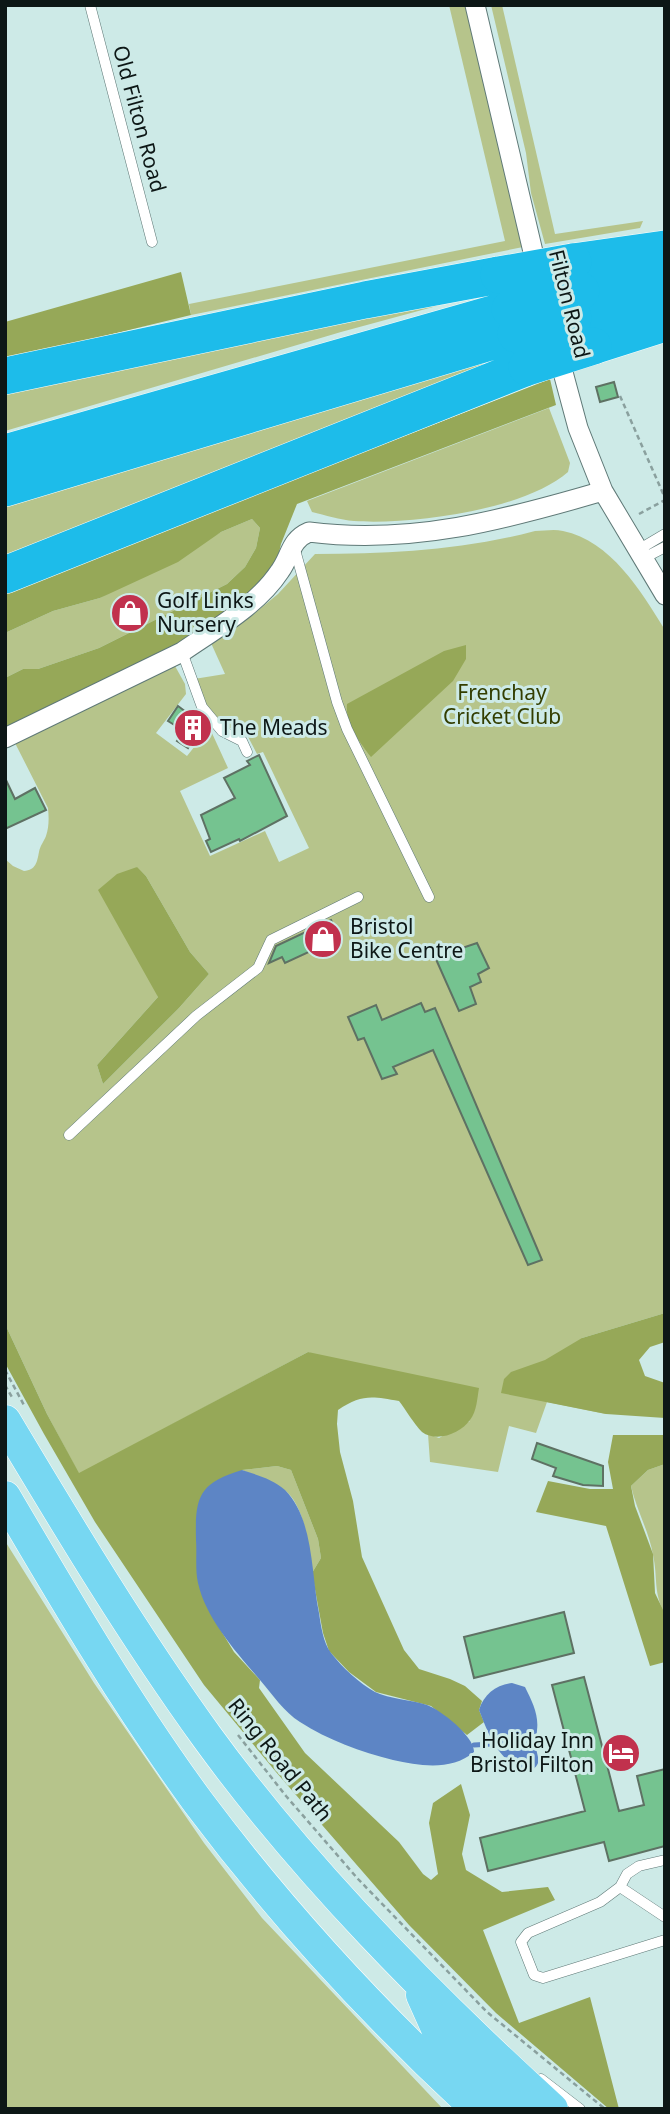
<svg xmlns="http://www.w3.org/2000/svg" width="670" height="2114" viewBox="0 0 670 2114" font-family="'Noto Sans',sans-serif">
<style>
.green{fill:#b6c48b;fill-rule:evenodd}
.forest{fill:#96a858}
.water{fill:#5d85c5}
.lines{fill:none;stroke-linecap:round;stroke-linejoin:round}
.stream{stroke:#5d85c5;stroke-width:5}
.building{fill:#75c390;stroke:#5e7163;stroke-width:2}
.lane-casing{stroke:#5f7977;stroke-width:11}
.street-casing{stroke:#5f7977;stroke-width:21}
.primary-casing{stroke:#fff;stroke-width:33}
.highway-casing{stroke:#fff;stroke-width:38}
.path{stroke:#8aa09e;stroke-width:2.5;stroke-dasharray:5 3.5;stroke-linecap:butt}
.lane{stroke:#fff;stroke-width:10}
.street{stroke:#fff;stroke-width:19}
.primary{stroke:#77d7f2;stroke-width:32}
.highway{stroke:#1dbcea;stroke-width:37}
.highway-bridge-casing{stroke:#fff;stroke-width:38;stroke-linecap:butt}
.highway-bridge{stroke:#1dbcea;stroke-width:37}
.labels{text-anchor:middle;stroke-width:6;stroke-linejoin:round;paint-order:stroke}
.street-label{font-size:21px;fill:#0d1716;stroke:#cdeae7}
.poi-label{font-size:21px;fill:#0d1716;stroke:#cdeae7;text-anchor:start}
.park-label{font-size:21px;fill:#333e00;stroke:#cdeae7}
</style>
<rect width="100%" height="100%" fill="#cdeae7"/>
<path class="green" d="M449,5H467L523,247L191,315L189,304L505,241Z
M491,5H502L555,234L643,221L640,228L545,244L531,193L526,153Z
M492,291L341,332L5,431V384Z
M552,343L5,557V500Z
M549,408L570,463L568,472C525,510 411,525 354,521C340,520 325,515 312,512L307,501Z
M252,519L260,528L256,548L245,567L227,584L99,648L38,669H23L5,678V633L53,611L100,598L221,532Z
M535,531C544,531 554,529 563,531C611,541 641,591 665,630V1313L582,1338L606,1414L547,1402L536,1433L509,1426L498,1472L430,1462L428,1434L439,1438L470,1421L308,1352L79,1474L47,1414L5,1324V859L13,866L24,871C36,870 37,862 39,852C40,846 44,841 46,836C49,827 49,818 48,808L15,743L175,666L185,684L186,694L156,733L187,756L199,741L204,740L211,731L228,768L180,791L210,856L265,831L279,862L309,848L263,752L257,754L245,731L220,726L212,718L194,679L225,674L211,643L249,618L278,594L315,554C389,554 463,550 535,531ZM136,867L146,876L190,952L209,974L179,1008L103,1084L97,1065L158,997Z
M665,1464V1614C653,1593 658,1577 653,1555C649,1531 636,1509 631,1486L648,1470Z
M277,1466L291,1470L318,1539L321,1558L312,1573C309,1549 305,1503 283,1489C270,1482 255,1476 242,1470Z
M5,1541L94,1683L204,1843L262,1918L443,2109H5Z"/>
<path class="forest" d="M181,272L191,315L5,360V322Z
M550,379L556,405L297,504L281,544L275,570L261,585L180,645L5,731V678L23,669H38L99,648L227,584L245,567L256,548L260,528L252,519L221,532L178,562L100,598L53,611L5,633V594L11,590Z
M466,645V659L453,681L371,757C360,742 345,724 347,704L444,651Z
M137,867L146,876L190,952L209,974L179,1008L103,1084L97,1065L158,997L98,890L117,874Z
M665,1313V1342L650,1347L639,1360L645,1376L665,1383V1418L606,1414L501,1393L504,1379L511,1372L545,1360L582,1338Z
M5,1324L47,1414L79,1473L308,1352L479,1388C477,1399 477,1411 470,1420C461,1433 437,1443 422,1432C414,1424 406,1410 399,1401C372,1396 361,1394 338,1410L337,1424L340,1452L353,1501L362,1557L404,1650L419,1669L450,1679L465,1686L482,1701L479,1710L484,1722L467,1735L431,1706L376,1692L349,1672L329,1651L323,1633L312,1573L321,1558L318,1539L291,1470L277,1466L242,1470L211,1614L234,1652L260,1680L259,1688L305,1753L399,1842L423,1874L431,1880L438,1874L429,1823L433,1803L461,1784L470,1815L462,1854L466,1870L502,1892L548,1887L555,1900L483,1930L519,2023L590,1997L619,2109H609L496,2013L409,1925L276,1772L204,1685L95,1522L44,1434L5,1363Z
M613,1435H665V1464L648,1470L631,1486L635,1506L653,1554L655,1593L665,1614V1662L650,1666L606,1526L536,1512L548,1481L590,1489H613L608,1462Z"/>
<path class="water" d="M242,1470C257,1475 273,1479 285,1490C314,1519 311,1574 319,1613C321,1626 323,1642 331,1653C342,1667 360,1684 375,1692C389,1699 412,1700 427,1705C441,1710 475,1737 474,1752C452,1771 420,1766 393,1760C361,1752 328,1740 300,1722C284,1712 273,1695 260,1680C237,1653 206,1619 198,1583C195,1570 197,1554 196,1540C195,1498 198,1483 242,1470Z
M512,1683L525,1687C532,1701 539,1715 537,1730C537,1735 535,1736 535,1741C536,1758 546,1764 526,1773C496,1756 491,1740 479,1710C484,1694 496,1685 512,1683Z"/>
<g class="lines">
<path class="stream" d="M474,1745L492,1744"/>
</g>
<path class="building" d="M614,382L618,397L600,402L596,387Z
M178,706L210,730L204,738L193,740L188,748L177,741L184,731L168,721Z
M259,755L287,816L240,841L239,839L211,852L206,841L210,839L201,815L235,798L224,778L250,765L247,761Z
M5,778L15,799L35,788L46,810L5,829Z
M331,920L339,938L285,963L282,957L269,963L276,946Z
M477,943L489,968L478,974L481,982L470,987L476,1004L459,1011L435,957Z
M421,1003L425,1012L435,1008L542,1260L528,1265L433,1050L393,1067L397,1074L382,1079L364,1038L358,1040L348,1017L376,1005L382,1020Z
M537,1443L603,1466V1486L583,1485L553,1476L556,1468L532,1459Z
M564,1612L574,1653L474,1678L464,1637Z
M584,1677L619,1811L644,1805L637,1776L665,1769V1846L609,1861L604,1842L488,1871L480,1838L585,1811L552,1685Z"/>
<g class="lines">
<defs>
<path id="lane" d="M90,5L152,242
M294,546L337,702L347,729L429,897
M638,550L665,534
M642,559L665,547
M182,652L202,707L222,731L242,741L247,752
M69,1135L196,1016L258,968L271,940L358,897
M665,1860L639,1866L627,1874L620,1887L600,1902L528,1933L521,1942L534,1975L543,1978L665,1940
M620,1887L665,1917
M541,2079L580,2109"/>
<path id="street" d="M475,5L538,273
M557,350L578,428L603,491L665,595
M5,738L182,652C215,629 257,606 280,571C291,556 290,540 309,532C412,545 504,520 603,491"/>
<path id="primary" d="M5,1421C69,1528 134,1636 207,1737C305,1872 429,1997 552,2109
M5,1497C66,1601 127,1705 198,1802C281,1913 375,2015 477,2109
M422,1995L440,2035L515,2109"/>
<path id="highway" d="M573,262L665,249
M581,291L665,270
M584,315L665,298
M593,346L665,323
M5,376L365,300L499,275
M5,453L510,309
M5,488L516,334
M5,575L527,367"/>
</defs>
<use href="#lane" class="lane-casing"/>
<use href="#street" class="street-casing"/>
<use href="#primary" class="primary-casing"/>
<use href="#highway" class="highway-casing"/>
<path class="path" d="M620,396L665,498
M639,514L665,500
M5,1370L25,1407
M5,1385L13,1399
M238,1735L286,1796L358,1879L487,2012L605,2109"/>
<use href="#lane" class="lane"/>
<use href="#street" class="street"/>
<use href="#primary" class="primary"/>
<use href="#highway" class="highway"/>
<defs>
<path id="highway-bridge" d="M499,275L573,262
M510,309L581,291
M516,334L573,318
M527,367L593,346"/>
</defs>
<use href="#highway-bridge" class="highway-bridge-casing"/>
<use href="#highway-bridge" class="highway-bridge"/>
</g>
<defs>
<symbol id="shop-disc" viewBox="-11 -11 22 22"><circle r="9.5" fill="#c1314d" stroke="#cdeae7"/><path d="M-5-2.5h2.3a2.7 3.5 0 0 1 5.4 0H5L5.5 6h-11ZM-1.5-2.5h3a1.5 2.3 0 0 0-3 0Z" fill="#fff"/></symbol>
<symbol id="building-disc" viewBox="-11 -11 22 22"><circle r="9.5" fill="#c1314d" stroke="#cdeae7"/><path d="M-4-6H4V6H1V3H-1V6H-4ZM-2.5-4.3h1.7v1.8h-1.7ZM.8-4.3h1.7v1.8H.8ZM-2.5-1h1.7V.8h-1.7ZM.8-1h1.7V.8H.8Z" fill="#fff"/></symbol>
<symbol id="hotel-disc" viewBox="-11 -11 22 22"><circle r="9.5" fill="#c1314d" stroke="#cdeae7"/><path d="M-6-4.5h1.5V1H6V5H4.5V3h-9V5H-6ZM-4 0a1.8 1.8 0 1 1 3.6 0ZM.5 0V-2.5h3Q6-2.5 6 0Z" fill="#fff"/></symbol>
</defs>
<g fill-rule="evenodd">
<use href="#shop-disc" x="108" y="591" width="44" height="44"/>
<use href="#building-disc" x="171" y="706" width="44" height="44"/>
<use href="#shop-disc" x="301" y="917" width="44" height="44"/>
<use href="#hotel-disc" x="599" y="1731" width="44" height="44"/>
</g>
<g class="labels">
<g class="street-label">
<text transform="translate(139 119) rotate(75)" y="7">Old Filton Road</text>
<text transform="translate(569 304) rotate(76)" y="7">Filton Road</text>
<text transform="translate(280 1760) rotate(51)" y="7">Ring Road Path</text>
</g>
<g class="poi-label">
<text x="157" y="608">Golf Links<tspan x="157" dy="24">Nursery</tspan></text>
<text x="220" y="735">The Meads</text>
<text x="350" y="934">Bristol<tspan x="350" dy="24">Bike Centre</tspan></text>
<text x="594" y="1748" text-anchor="end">Holiday Inn<tspan x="594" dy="24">Bristol Filton</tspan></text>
</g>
<g class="park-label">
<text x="502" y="700">Frenchay<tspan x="502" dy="24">Cricket Club</tspan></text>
</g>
</g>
<rect width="670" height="2114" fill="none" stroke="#0d1716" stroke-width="14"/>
</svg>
